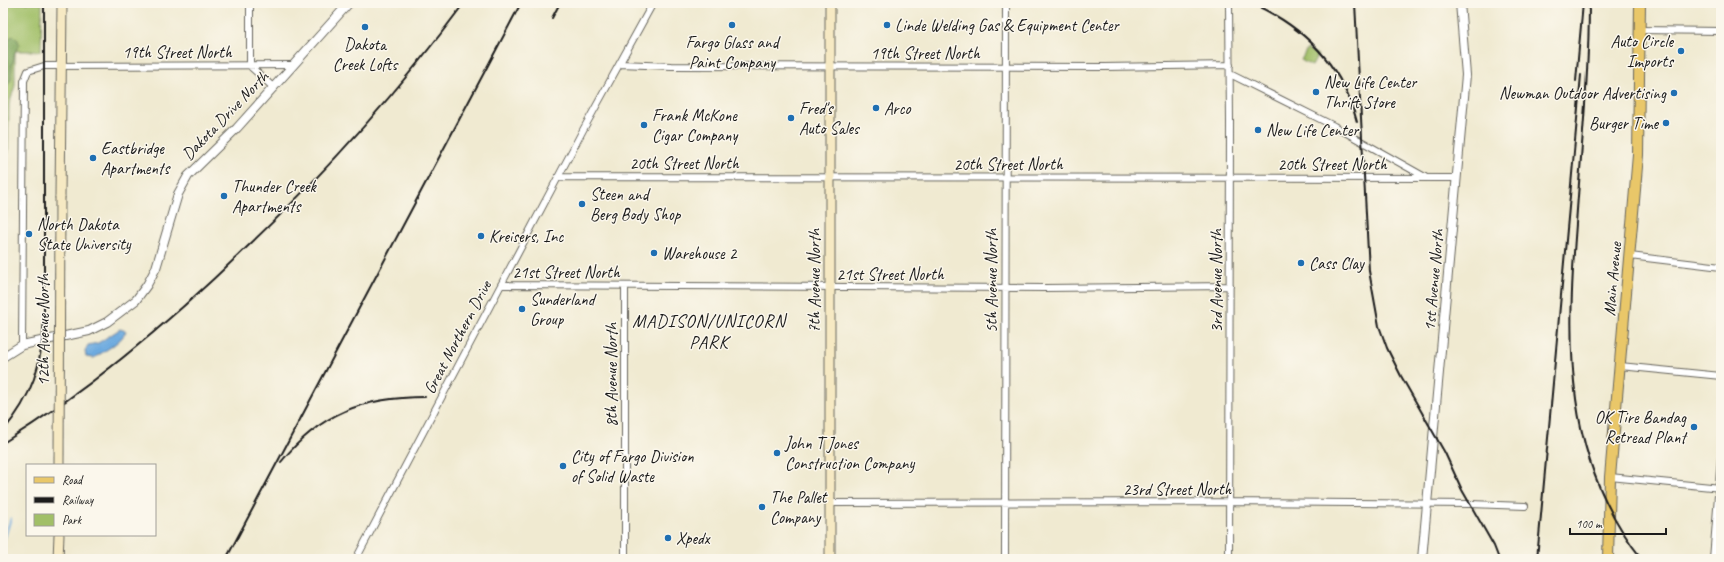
<svg xmlns="http://www.w3.org/2000/svg" width="1724" height="562" viewBox="0 0 1724 562" font-family="Caveat,sans-serif">
<style>
.green{fill:#a1bf67;stroke:#5e6e42}
.forest{fill:#80a65c;stroke:#4e613c}
.water{fill:#6daadf;stroke:#44637e}
.lines{fill:none;stroke-linecap:round;stroke-linejoin:round}
.stream{stroke:#6daadf;stroke-width:2}
.minor-casing{stroke:#66645b;stroke-width:8}
.tertiary-casing{stroke:#66645b;stroke-width:10}
.secondary-casing{stroke:#66645b;stroke-width:11}
.primary-casing{stroke:#66645b;stroke-width:12}
.minor{stroke:#fff;stroke-width:6}
.tertiary{stroke:#fff;stroke-width:8}
.secondary{stroke:#f6e9c3;stroke-width:9}
.primary{stroke:#e9c769;stroke-width:10}
.rail{stroke:#1c1c1c;stroke-width:2}
.secondary-bridge-casing{stroke:#66645b;stroke-width:11;stroke-linecap:butt}
.secondary-bridge{stroke:#f6e9c3;stroke-width:9}
.poi-dot{fill:#1f6fb2;stroke:#fbf7ec;stroke-width:1.5}
.labels{text-anchor:middle;stroke-width:3;stroke-linejoin:round;paint-order:stroke}
.poi-label{font-size:17px;fill:#1c1c1c;stroke:#fbf7ec;text-anchor:start}
.street-label{font-size:17px;fill:#1c1c1c;stroke:#fbf7ec}
.neighbourhood-label{font-size:18px;letter-spacing:1px;fill:#1c1c1c;stroke:#fbf7ec}
</style>
<rect width="100%" height="100%" fill="#fbf7ec"/>
<filter id="ink" filterUnits="userSpaceOnUse"><feTurbulence type="fractalNoise" baseFrequency=".025" numOctaves="2"/><feDisplacementMap in="SourceGraphic" scale="8" xChannelSelector="R" yChannelSelector="G"/><feConvolveMatrix kernelMatrix="1 2 1 2 8 2 1 2 1" color-interpolation-filters="sRGB"/></filter>
<filter id="wash" filterUnits="userSpaceOnUse"><feTurbulence type="fractalNoise" baseFrequency=".012" numOctaves="4" result="noise"/><feDisplacementMap in="SourceGraphic" scale="16" xChannelSelector="R" yChannelSelector="G"/><feGaussianBlur stdDeviation="0.9" result="paint"/><feColorMatrix in="noise" values="0 0 0 0 0 0 0 0 0 0 0 0 0 0 0 0 0 1.4 0 .05"/><feComposite in="paint" operator="in"/></filter>
<g filter="url(#wash)">
<rect width="100%" height="100%" fill="#f0ead1"/>
<path class="green" d="M3,3H42L41,51H15V86L9,104L8,154L3,157Z
M1307,49L1318,55L1312,66L1301,60Z"/>
<path class="forest" d="M13,36L18,40L19,45L15,52L12,66L11,80L3,91V42Z"/>
<path class="water" d="M120,329L126,331C122,342 104,351 94,358L86,357L85,351L88,345L98,343Z"/>
<g class="lines">
<path class="stream" d="M3,543L11,518"/>
</g>
</g>
<g filter="url(#ink)">
<g class="lines">
<defs>
<path id="minor" d="M250,3V66L274,88
M1229,3L1230,122L1229,559
M1639,30L1721,31
M620,64L671,66L1104,67L1230,65
M1230,74L1334,126L1425,177
M559,177L1457,178
M1630,256L1721,267
M501,285L1045,288L1230,286
M625,286V559
M22,345L24,81L28,71L44,66L293,65
M1620,366L1721,376
M1610,477L1721,488
M830,503L1229,502L1470,504L1525,506
M356,559L583,130L653,3
M1005,559L1006,3
M1713,559L1721,457"/>
<path id="tertiary" d="M3,357L22,345L89,331L107,322L136,300L147,285L156,268L178,194L188,176L237,128L349,3
M1422,559L1466,75L1460,3"/>
<path id="secondary" d="M830,3V559
M60,197L62,3
M58,559L59,535"/>
<path id="primary" d="M1608,559L1610,477L1638,155L1640,3"/>
</defs>
<use href="#minor" class="minor-casing"/>
<use href="#tertiary" class="tertiary-casing"/>
<use href="#secondary" class="secondary-casing"/>
<use href="#primary" class="primary-casing"/>
<use href="#minor" class="minor"/>
<use href="#tertiary" class="tertiary"/>
<use href="#secondary" class="secondary"/>
<use href="#primary" class="primary"/>
<path class="rail" d="M1251,3C1305,27 1342,65 1357,122
M1355,3L1369,271L1379,326L1387,348L1401,376L1445,453L1462,490L1494,546L1499,559
M1589,3C1589,77 1581,150 1576,224C1567,343 1563,460 1642,559
M552,18L560,3
M1576,81L1583,3
M3,431C33,396 42,364 44,319V3
M3,443C92,388 171,321 246,248C325,173 399,91 464,3
M281,462C320,413 364,397 425,397
M226,559L521,3
M1537,559L1581,75"/>
<defs>
<path id="secondary-bridge" d="M59,465L60,197"/>
</defs>
<use href="#secondary-bridge" class="secondary-bridge-casing"/>
<use href="#secondary-bridge" class="secondary-bridge"/>
</g>
</g>
<g class="poi-dot">
<circle cx="732" cy="25" r="4"/>
<circle cx="887" cy="25" r="4"/>
<circle cx="365" cy="27" r="4"/>
<circle cx="1681" cy="51" r="4"/>
<circle cx="1316" cy="92" r="4"/>
<circle cx="1674" cy="93" r="4"/>
<circle cx="876" cy="108" r="4"/>
<circle cx="791" cy="118" r="4"/>
<circle cx="1666" cy="123" r="4"/>
<circle cx="644" cy="125" r="4"/>
<circle cx="1258" cy="130" r="4"/>
<circle cx="93" cy="158" r="4"/>
<circle cx="224" cy="196" r="4"/>
<circle cx="582" cy="204" r="4"/>
<circle cx="29" cy="234" r="4"/>
<circle cx="481" cy="236" r="4"/>
<circle cx="654" cy="253" r="4"/>
<circle cx="1301" cy="263" r="4"/>
<circle cx="522" cy="309" r="4"/>
<circle cx="1694" cy="427" r="4"/>
<circle cx="777" cy="453" r="4"/>
<circle cx="563" cy="466" r="4"/>
<circle cx="762" cy="507" r="4"/>
<circle cx="668" cy="538" r="4"/>
</g>
<g class="labels">
<g class="poi-label">
<text x="895" y="31">Linde Welding Gas &amp; Equipment Center</text>
<text x="1673" y="47" text-anchor="end">Auto Circle<tspan x="1673" dy="20">Imports</tspan></text>
<text x="732" y="48" text-anchor="middle">Fargo Glass and<tspan x="732" dy="20">Paint Company</tspan></text>
<text x="365" y="50" text-anchor="middle">Dakota<tspan x="365" dy="20">Creek Lofts</tspan></text>
<text x="1324" y="88">New Life Center<tspan x="1324" dy="20">Thrift Store</tspan></text>
<text x="1666" y="99" text-anchor="end">Newman Outdoor Advertising</text>
<text x="799" y="114">Fred's<tspan x="799" dy="20">Auto Sales</tspan></text>
<text x="884" y="114">Arco</text>
<text x="652" y="121">Frank McKone<tspan x="652" dy="20">Cigar Company</tspan></text>
<text x="1658" y="129" text-anchor="end">Burger Time</text>
<text x="1266" y="136">New Life Center</text>
<text x="101" y="154">Eastbridge<tspan x="101" dy="20">Apartments</tspan></text>
<text x="232" y="192">Thunder Creek<tspan x="232" dy="20">Apartments</tspan></text>
<text x="590" y="200">Steen and<tspan x="590" dy="20">Berg Body Shop</tspan></text>
<text x="37" y="230">North Dakota<tspan x="37" dy="20">State University</tspan></text>
<text x="489" y="242">Kreisers, Inc</text>
<text x="662" y="259">Warehouse 2</text>
<text x="1309" y="269">Cass Clay</text>
<text x="530" y="305">Sunderland<tspan x="530" dy="20">Group</tspan></text>
<text x="1686" y="423" text-anchor="end">OK Tire Bandag<tspan x="1686" dy="20">Retread Plant</tspan></text>
<text x="785" y="449">John T Jones<tspan x="785" dy="20">Construction Company</tspan></text>
<text x="571" y="462">City of Fargo Division<tspan x="571" dy="20">of Solid Waste</tspan></text>
<text x="770" y="503">The Pallet<tspan x="770" dy="20">Company</tspan></text>
<text x="676" y="544">Xpedx</text>
</g>
<g class="street-label">
<text x="177" y="58">19th Street North</text>
<text x="925" y="59">19th Street North</text>
<text transform="translate(225 115) rotate(-46)" y="6">Dakota Drive North</text>
<text x="684" y="169">20th Street North</text>
<text x="1008" y="170">20th Street North</text>
<text x="1332" y="170">20th Street North</text>
<text x="566" y="278">21st Street North</text>
<text x="890" y="280">21st Street North</text>
<text transform="translate(1612 279) rotate(-85)" y="6">Main Avenue</text>
<text transform="translate(1433 280) rotate(-85)" y="6">1st Avenue North</text>
<text transform="translate(814 281) rotate(-90)" y="6">7th Avenue North</text>
<text transform="translate(991 281) rotate(-90)" y="6">5th Avenue North</text>
<text transform="translate(1216 281) rotate(-90)" y="6">3rd Avenue North</text>
<text transform="translate(43 330) rotate(-90)" y="6">12th Avenue North</text>
<text transform="translate(457 337) rotate(-62)" y="6">Great Northern Drive</text>
<text transform="translate(611 375) rotate(-90)" y="6">8th Avenue North</text>
<text x="1177" y="495">23rd Street North</text>
</g>
<g class="neighbourhood-label">
<text x="709" y="327">MADISON/UNICORN<tspan x="709" dy="21">PARK</tspan></text>
</g>
</g>
<rect width="1724" height="562" fill="none" stroke="#fbf7ec" stroke-width="16"/>
<rect x="26" y="464" width="130" height="72" fill="#fbf7ec" stroke="#a29f99"/>
<rect x="34" y="477" width="20" height="6" fill="#e9c769" stroke="#a29f99"/>
<text x="62" y="484" font-size="12" fill="#1c1c1c">Road</text>
<rect x="34" y="497" width="20" height="6" fill="#1c1c1c" stroke="#a29f99"/>
<text x="62" y="504" font-size="12" fill="#1c1c1c">Railway</text>
<rect x="34" y="514" width="20" height="12" fill="#a1bf67" stroke="#a29f99"/>
<text x="62" y="524" font-size="12" fill="#1c1c1c">Park</text>
<path d="M1570 528v6h96v-6" fill="none" stroke="#1c1c1c" stroke-width="2"/>
<text x="1576" y="528" font-size="12" fill="#1c1c1c" stroke="#fbf7ec" stroke-width="3" paint-order="stroke">100 m</text>
</svg>
